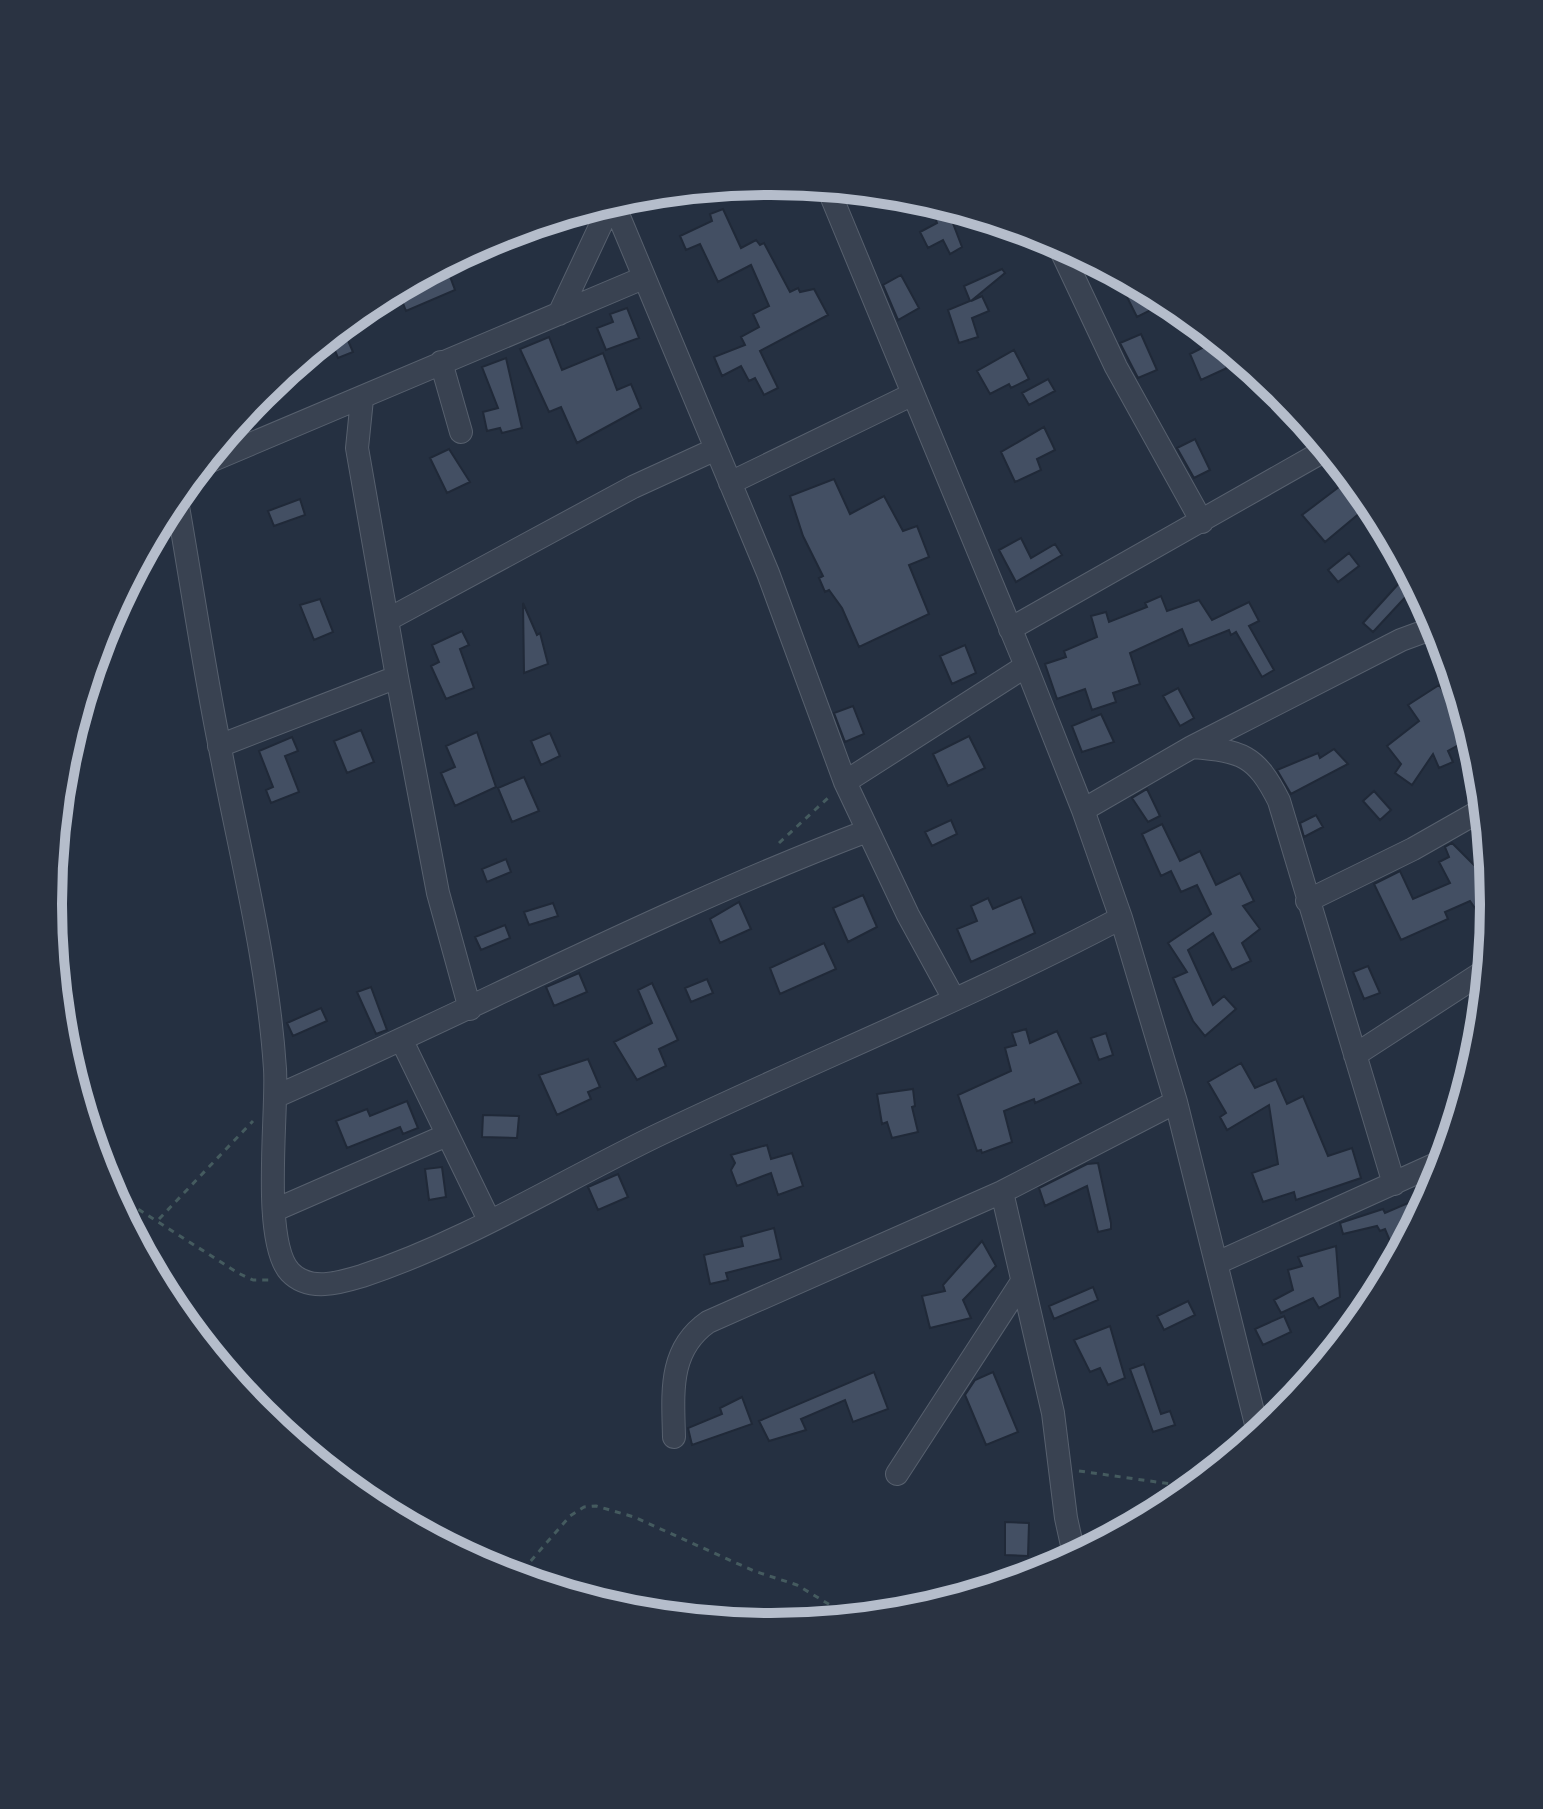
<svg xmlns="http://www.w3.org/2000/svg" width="1543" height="1809" viewBox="0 0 1543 1809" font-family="'IBM Plex Sans',sans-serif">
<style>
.building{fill:#434f63;stroke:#202938;stroke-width:2}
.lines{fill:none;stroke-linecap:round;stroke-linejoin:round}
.street-casing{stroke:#57606e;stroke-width:24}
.path{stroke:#455b5f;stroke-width:3;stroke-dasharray:6 6;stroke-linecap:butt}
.street{stroke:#394251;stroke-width:22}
.rim{fill:none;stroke:#b5bdcb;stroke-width:10}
</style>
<rect width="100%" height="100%" fill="#253041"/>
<path class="building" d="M928,200L946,205L962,247L950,254L943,240L928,248L920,232L937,223Z
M723,209L741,248L756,240L760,245L764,243L790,292L798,288L800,292L814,289L828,315L760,351L778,388L764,395L755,378L749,381L741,366L722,376L714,357L745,345L741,337L759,327L753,314L769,306L751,265L718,282L700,244L686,250L680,236L712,221L710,214Z
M445,263L455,290L406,311L397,288Z
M1002,269L1005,273L971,301L982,296L989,311L972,318L978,337L959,343L948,310L970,301L964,286Z
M901,275L919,308L898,320L883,285Z
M1142,286L1169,301L1137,317L1126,295Z
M627,308L639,338L606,350L597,328L613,322L610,314Z
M343,329L353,352L338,358L329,336Z
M1209,332L1227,368L1201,380L1190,354L1202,348L1197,338Z
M1141,334L1157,370L1138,378L1120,343Z
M549,337L562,370L603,353L617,390L631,384L641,408L577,443L561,407L549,412L520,349Z
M1014,350L1029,379L1011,388L1009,384L990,394L977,371Z
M506,358L522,428L502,433L500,428L487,431L483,412L498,408L482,367Z
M1048,379L1055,391L1029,405L1022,393Z
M1044,427L1055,450L1037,459L1041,470L1015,482L1001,452Z
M1195,439L1210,470L1194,478L1177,448Z
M449,449L470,482L447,493L430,458Z
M1352,477L1373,502L1325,542L1302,515Z
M834,479L850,514L884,496L903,531L917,526L929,557L909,565L929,614L859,647L842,608L829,590L825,592L819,578L823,576L803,536L790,496Z
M300,499L305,515L274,526L268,511Z
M1021,538L1031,558L1055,544L1062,555L1016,582L999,550Z
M1349,553L1359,566L1338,582L1328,570Z
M1401,581L1412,590L1373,632L1363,623Z
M1161,596L1167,611L1199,600L1212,620L1249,602L1259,621L1249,626L1274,670L1262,677L1236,632L1231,635L1229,630L1189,646L1182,629L1130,653L1140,684L1113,693L1116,702L1092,710L1085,689L1057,699L1045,664L1066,657L1064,651L1097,637L1091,616L1106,612L1109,622L1147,607L1145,603Z
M320,599L333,632L314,640L300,605Z
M523,603L537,635L540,633L548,664L524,673Z
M462,631L469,645L460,649L474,688L446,699L431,666L439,662L432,645Z
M965,645L976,673L952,684L940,656Z
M1439,685L1450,701L1460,695L1473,737L1448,751L1453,762L1439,768L1433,754L1412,785L1395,773L1401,764L1387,746L1419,721L1408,705Z
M1178,688L1194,718L1180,726L1163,696Z
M853,706L864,734L845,742L834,713Z
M1101,714L1114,742L1082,752L1072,726Z
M361,730L374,762L347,773L334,741Z
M477,732L496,787L455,806L441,773L455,767L446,746Z
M550,733L560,756L541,765L531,741Z
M969,736L985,768L948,786L933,754Z
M292,737L298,751L285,756L299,792L271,803L266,790L273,787L259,751Z
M1334,749L1348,764L1291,794L1277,770L1318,753L1320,758Z
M524,777L539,811L512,822L498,788Z
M1147,789L1160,816L1148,822L1132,798Z
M1374,791L1391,810L1380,820L1363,801Z
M1316,815L1323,827L1304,837L1300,823Z
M951,820L957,834L932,846L925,832Z
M1162,824L1180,861L1200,851L1216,885L1240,873L1254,901L1243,906L1260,929L1242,943L1251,961L1232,970L1213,933L1188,950L1213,1005L1224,996L1236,1009L1205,1036L1193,1021L1173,978L1187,972L1168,943L1211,914L1197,885L1181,892L1171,871L1161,876L1142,834Z
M1452,843L1493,884L1492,933L1470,901L1445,912L1448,919L1401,940L1374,884L1400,871L1413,899L1450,883L1439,862L1449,857L1445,847Z
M506,859L511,872L487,882L482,869Z
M863,895L877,927L848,942L833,908Z
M1021,897L1035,933L971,962L957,929L977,921L971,906L988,898L993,909Z
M739,902L751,929L720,943L710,919Z
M553,903L558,916L529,925L524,912Z
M505,925L510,938L481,950L475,937Z
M824,943L836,969L780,994L770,968Z
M1368,966L1380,993L1364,999L1353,972Z
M579,973L587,992L554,1006L546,987Z
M707,979L713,993L691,1002L685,988Z
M652,983L678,1040L659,1049L666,1066L637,1080L614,1042L652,1023L638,990Z
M371,987L387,1030L376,1034L357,992Z
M321,1008L327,1021L293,1036L287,1023Z
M1026,1029L1030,1043L1057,1031L1081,1083L1035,1103L1034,1099L1004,1111L1012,1142L982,1153L981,1150L977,1151L958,1095L1011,1071L1005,1048L1016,1045L1012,1033Z
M1106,1033L1113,1055L1099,1060L1091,1038Z
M588,1059L600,1087L588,1092L591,1099L557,1115L539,1075Z
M1241,1063L1255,1088L1276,1079L1287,1104L1303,1096L1328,1156L1352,1148L1361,1178L1296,1200L1294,1192L1263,1202L1252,1173L1278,1164L1269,1105L1227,1130L1220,1117L1226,1113L1208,1082Z
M913,1089L915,1106L912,1107L918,1132L892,1138L887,1122L882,1124L877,1094Z
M407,1101L418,1128L403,1134L400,1127L347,1148L336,1121L367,1109L370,1116Z
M483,1115L519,1116L517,1138L482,1137Z
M767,1145L771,1159L792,1153L803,1186L778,1195L771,1173L737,1186L731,1170L735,1163L731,1155Z
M1098,1163L1111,1223V1229L1098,1232L1087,1186L1045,1206L1039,1188L1087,1164Z
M442,1167L446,1197L429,1200L425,1169Z
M618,1174L628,1197L598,1210L588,1187Z
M1408,1203L1417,1224L1398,1260L1385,1229L1380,1231L1377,1226L1343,1234L1340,1223L1383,1209L1385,1213Z
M774,1228L781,1259L726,1273L728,1280L710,1284L704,1255L743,1246L741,1237Z
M982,1241L996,1266L963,1300L971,1318L930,1328L922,1296L945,1291L943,1285Z
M1336,1246L1340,1297L1319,1308L1313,1298L1281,1313L1274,1300L1293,1290L1288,1270L1302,1266L1298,1257Z
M1093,1287L1098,1300L1054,1319L1049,1306Z
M1188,1301L1195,1315L1164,1330L1157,1316Z
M1284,1316L1291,1332L1263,1345L1255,1329Z
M1110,1326L1125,1378L1108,1385L1100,1368L1090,1372L1074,1340Z
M1144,1364L1161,1414L1170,1411L1175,1425L1153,1432L1130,1369Z
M874,1372L888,1409L853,1422L845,1400L801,1419L806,1430L769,1441L759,1421Z
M993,1372L1018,1432L986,1445L965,1395L975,1380Z
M742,1397L752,1424L692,1445L688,1428L722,1414L720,1408Z
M1005,1522L1029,1523L1028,1556L1005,1555Z"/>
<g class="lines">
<defs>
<path id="street" d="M827,186L1026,666L1083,810L1121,918L1176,1102L1259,1436
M612,200L768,573L845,782L908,915L954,999
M1056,240L1116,367L1202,522
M559,314L612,201
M441,362L461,432
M362,399L357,448L397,677L438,893L470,1009
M201,465L643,278
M730,483L911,395
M176,495C191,579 203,664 220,748C240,854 268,961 275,1069C278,1110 261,1241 290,1272C309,1292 339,1283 362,1276C465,1242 559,1183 656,1136C810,1062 970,998 1121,918
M389,619L633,487L716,449
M1010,629L1329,448
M219,746L397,677
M1192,747C1242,751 1256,755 1279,801L1394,1184
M845,782L1026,666
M1083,810L1192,747L1401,640L1439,626
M1307,901L1413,849L1485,808
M402,1041L489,1220
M1355,1055L1489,968
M277,1096C474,1009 665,908 867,831
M1002,1192L1053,1413L1066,1518L1075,1559
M275,1210L447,1135
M1217,1263L1447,1159
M674,1437C673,1393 668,1350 708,1322L1002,1192L1176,1102
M897,1474L1021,1283"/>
</defs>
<use href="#street" class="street-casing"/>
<path class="path" d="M779,843L829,797
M108,1190L238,1273L253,1280H271
M159,1219L253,1121
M1079,1471L1171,1484
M515,1579L570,1516L584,1507L596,1506L634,1517L754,1571L797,1585L855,1620"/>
<use href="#street" class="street"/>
</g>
<path d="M0 0H1543V1809H0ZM62 904a709 709 0 1 1 1418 0a709 709 0 1 1-1418 0Z" fill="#2a3342" fill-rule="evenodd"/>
<path class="rim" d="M62 904a709 709 0 1 1 1418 0a709 709 0 1 1-1418 0Z"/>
</svg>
